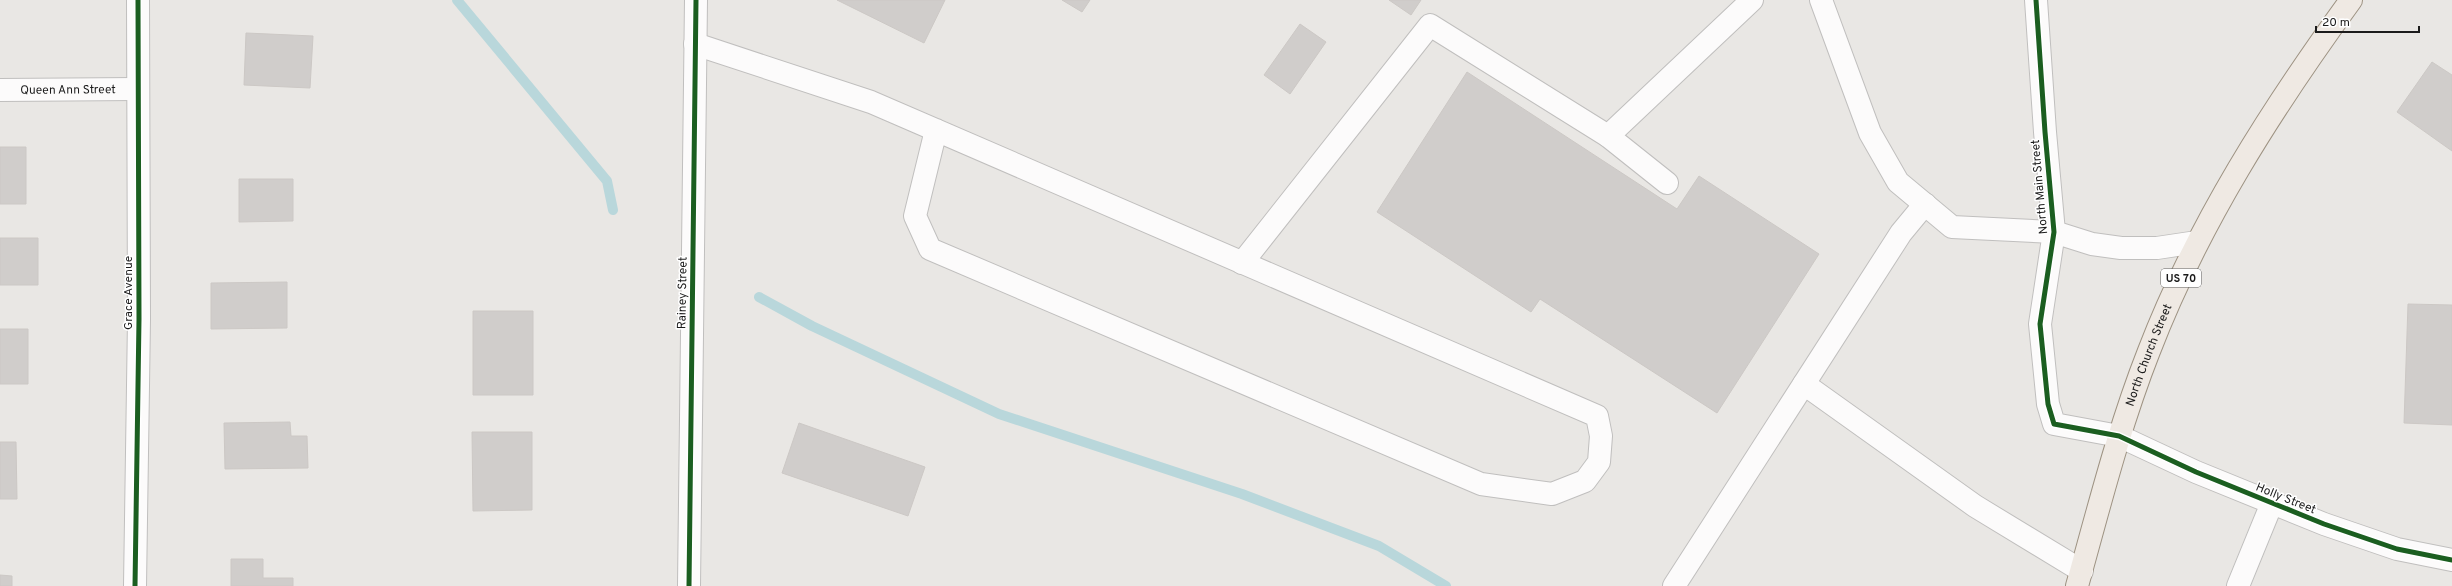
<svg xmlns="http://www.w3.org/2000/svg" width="2452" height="586" viewBox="0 0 2452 586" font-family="Overpass,sans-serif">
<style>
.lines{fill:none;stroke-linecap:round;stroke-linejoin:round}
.stream{stroke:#b9d7db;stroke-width:10}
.building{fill:#d0cdcb;stroke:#ccc8c5}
.minor-casing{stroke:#c0bfbe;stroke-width:24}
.major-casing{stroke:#9d9282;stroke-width:24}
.minor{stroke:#fcfbfb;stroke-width:22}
.major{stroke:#efe9e3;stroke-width:22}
.cycleway-casing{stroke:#fff;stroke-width:8}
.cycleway{stroke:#1b5e20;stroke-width:5}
.labels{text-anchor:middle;stroke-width:3;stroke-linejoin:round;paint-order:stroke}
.shield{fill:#fff;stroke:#5f5f5f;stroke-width:1}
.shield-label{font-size:11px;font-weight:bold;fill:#1b1b1b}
.street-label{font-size:12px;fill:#1b1b1b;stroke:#fff}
</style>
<rect width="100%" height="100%" fill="#e9e7e4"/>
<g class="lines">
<path class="stream" d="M457,0L607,181L613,210
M759,297L812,326L999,414L1242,494L1379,546L1446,586"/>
</g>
<path class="building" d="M837,0H945L924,43Z
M1062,0H1090L1082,12Z
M1389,0H1421L1411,15Z
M1300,24L1326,42L1290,94L1264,75Z
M246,33L313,36L310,88L244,85Z
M2432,62L2452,75V151L2397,112Z
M1467,72L1677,209L1699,176L1819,254L1717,413L1540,299L1531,312L1377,212Z
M0,147H26V204H0Z
M239,179H293V221L239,222Z
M0,238H38V285H0Z
M287,282V328L211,329V283Z
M2408,304L2452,305V425L2404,423Z
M473,311H533V395H473Z
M0,329H28V384H0Z
M290,422L291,436H307L308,468L225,469L224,423Z
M799,423L925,467L908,516L782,473Z
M472,432H532V510L473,511Z
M0,442H16L17,499H0Z
M231,559H263V578H293V586H231Z
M0,575L12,576V586H0Z"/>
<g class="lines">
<defs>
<g id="minor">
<path d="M1821,0L1870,133L1898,182L1952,227L2054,232L2092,244L2121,248H2157L2197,242"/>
<path d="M2036,0L2045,132L2054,232L2040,324L2048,404L2054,424L2119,436L2196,472L2324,524L2397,549L2452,560"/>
<path d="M695,44L871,102L1597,416L1601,436L1599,462L1585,481L1552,494L1481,484L930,249L915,216L936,130"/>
<path id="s1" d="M0,90L137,89"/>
<path d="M1608,136L1752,0"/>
<path d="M1242,263L1430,25L1608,136L1667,183"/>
<path d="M1804,384L1975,506L2082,571"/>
<path d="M135,586L139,319L138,0"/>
<path d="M689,586L696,0"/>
<path d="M1674,586L1901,233L1925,204"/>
<path d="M2238,586L2272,503"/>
</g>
<g id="major">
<path id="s2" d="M2077,586C2099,507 2119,427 2149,351C2198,224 2271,110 2351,0"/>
</g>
</defs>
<use href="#minor" class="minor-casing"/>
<use href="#major" class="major-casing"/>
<use href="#minor" class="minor"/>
<use href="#major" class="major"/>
<defs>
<path id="cycleway" d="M2036,0L2045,132L2054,232L2040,324L2048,404L2054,424L2119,436L2196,472L2324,524L2397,549L2452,560
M135,586L139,319L138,0
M689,586L696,0"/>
</defs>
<use href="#cycleway" class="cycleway-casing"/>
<use href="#cycleway" class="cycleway"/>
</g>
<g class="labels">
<rect class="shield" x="2161" y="269" width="40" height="18" rx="3"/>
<g class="shield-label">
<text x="2181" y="282">US 70</text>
</g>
<g class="street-label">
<text dy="4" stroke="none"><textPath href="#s1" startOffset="68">Queen Ann Street</textPath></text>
<text transform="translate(2039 187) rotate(-95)" y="4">North Main Street</text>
<text transform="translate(128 293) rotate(-90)" y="4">Grace Avenue</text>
<text transform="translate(682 293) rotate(-89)" y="4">Rainey Street</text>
<text dy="4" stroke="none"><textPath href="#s2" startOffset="242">North Church Street</textPath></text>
<text transform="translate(2286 498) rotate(22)" y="4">Holly Street</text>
</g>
</g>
<path d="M2316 26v6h103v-6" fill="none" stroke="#1b1b1b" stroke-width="2"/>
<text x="2322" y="26" font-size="12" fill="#1b1b1b" stroke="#ffffff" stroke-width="3" paint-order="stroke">20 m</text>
</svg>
